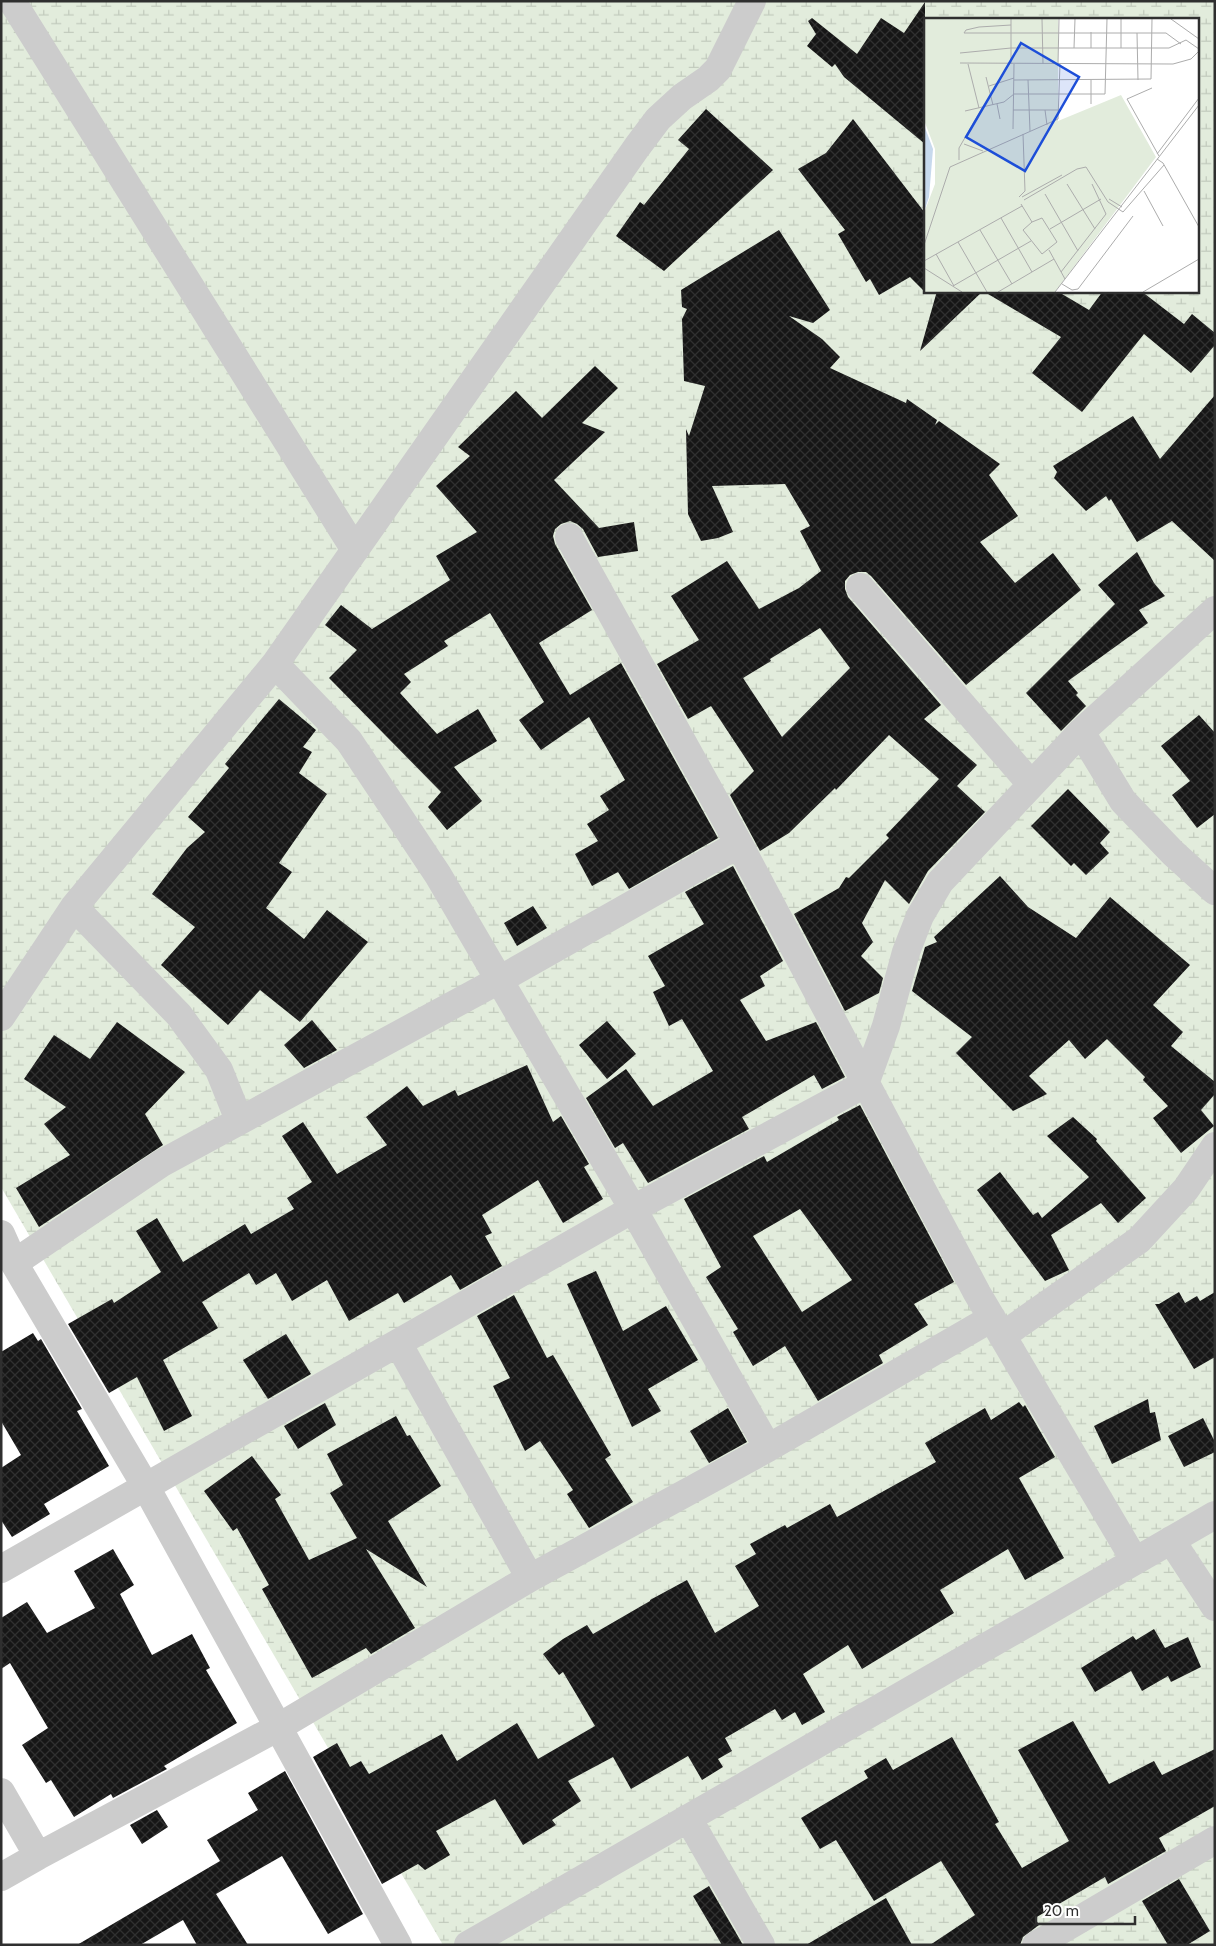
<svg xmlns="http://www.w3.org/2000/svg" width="1216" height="1946" viewBox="0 0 1216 1946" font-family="Cabin,sans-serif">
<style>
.wetland{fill:url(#wetland-marsh);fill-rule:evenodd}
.building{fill:url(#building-cross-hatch);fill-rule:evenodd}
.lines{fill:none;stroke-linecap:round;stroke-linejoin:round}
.minor{stroke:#ccc;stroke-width:28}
.inset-road{fill:none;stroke:#acacac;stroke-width:1}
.view{fill:#1d4ed8;fill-opacity:0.15;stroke:#1d4ed8;stroke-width:2.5}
.inset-edge{fill:none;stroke:#2f2f2f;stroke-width:2.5}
</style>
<defs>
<pattern id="wetland-marsh" width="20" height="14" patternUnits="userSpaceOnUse" patternTransform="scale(1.25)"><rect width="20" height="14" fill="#e2ecdc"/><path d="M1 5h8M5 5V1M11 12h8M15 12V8" fill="none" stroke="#c2cbbd"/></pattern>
<pattern id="building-cross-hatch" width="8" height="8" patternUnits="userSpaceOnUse" patternTransform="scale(1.25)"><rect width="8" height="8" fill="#161616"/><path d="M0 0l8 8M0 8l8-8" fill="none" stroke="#303030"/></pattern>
</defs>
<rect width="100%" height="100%" fill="#fff"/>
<path class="wetland" d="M1,1H1215V1945H443L1,1187ZM925,19H1197V291H925Z"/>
<path class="building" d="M925,2V144L844,77L835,64L832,67L807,46L816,34L808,21L812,18L857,54L881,18L904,33Z
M706,109L773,170L664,271L616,236L640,202L644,205L689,149L678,140Z
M853,119L925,213V292L910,277L879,295L870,279L866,282L838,234L845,230L798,169L826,153Z
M779,230L830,310L813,323L789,316L822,339L840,357L830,368L906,403L907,399L937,420L935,425L939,421L1000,464L989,475L1018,516L980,542L1015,583L1053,553L1081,590L966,685L871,576L866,572H858L850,575L845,581V589L848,597L941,705L924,719L977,765L957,786L985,812L928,871L909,904L885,880L862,923L873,942L861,956L883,978L879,993L845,1011L794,914L839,888L846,877L849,878L889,838L886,835L939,779L889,735L836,790L835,788L789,833L760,851L730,795L754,771L711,706L688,719L657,664L699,640L671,596L727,561L759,609L799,588L821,571L800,531L810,526L785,484L712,486L733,532L718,538L701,541L688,514L686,429L689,436L705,386L684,381L682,319L687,309L682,307L681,290ZM820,628L850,668L782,737L743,678L771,661L770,659Z
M937,291H1057L1089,310L1103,291H1141L1184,324L1192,314L1215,333V345L1191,373L1144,334L1082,412L1032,373L1061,337L983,291L920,351Z
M595,366L618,388L582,423L605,432L554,480L599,528L634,522L638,551L598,557L583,529L577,524L570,521L561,524L555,529L553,536L555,544L592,610L539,643L570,695L621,663L718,838L629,889L618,872L592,886L575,854L598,841L587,824L609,810L600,796L625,780L589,717L541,750L519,720L544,702L490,613L444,641L448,646L404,674L411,682L400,693L437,734L478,709L497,741L454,767L482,801L447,830L428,807L441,792L329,678L357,650L325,625L341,605L372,629L450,580L436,556L477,532L436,486L470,456L458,447L516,391L542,418Z
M1215,395V561L1172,521L1137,542L1111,499L1109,501L1106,496L1086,511L1054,478L1057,472L1053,466L1133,416L1160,459Z
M1137,552L1154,583L1165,596L1139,610L1148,623L1068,681L1078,693L1076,695L1086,706L1061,731L1026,693L1115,604L1098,585Z
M279,699L316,730L303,747L312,752L299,773L327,794L279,863L292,872L266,908L304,939L327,910L368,942L300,1022L260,990L228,1025L161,965L195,927L152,894L187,848L205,832L188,817L229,768L225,764Z
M1199,715L1215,733V814L1197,828L1172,795L1190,781L1161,746Z
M1068,789L1110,832L1100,843L1109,853L1086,875L1074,863L1071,866L1031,826Z
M733,866L783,961L760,976L765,986L740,1000L766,1041L816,1022L845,1077L822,1089L814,1075L742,1117L749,1129L648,1183L623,1143L615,1148L586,1098L626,1069L653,1106L713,1071L682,1019L669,1026L653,992L665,986L648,956L704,924L685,892Z
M1000,876L1028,907L1076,938L1110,897L1190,965L1153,1005L1183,1032L1171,1046L1215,1082V1094L1201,1110L1214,1126L1181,1153L1153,1118L1168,1106L1143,1080L1145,1077L1107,1039L1085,1059L1069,1040L1029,1076L1047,1094L1013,1111L956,1053L972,1037L912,991L925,947L937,942L934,937Z
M533,906L547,928L517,946L504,923Z
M312,1020L337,1050L304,1068L284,1045Z
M607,1021L636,1054L607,1079L579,1045Z
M117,1022L185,1072L145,1114L163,1145L39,1227L16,1188L70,1155L44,1124L66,1107L24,1079L54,1035L90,1059Z
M527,1065L553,1122L561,1116L589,1164L584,1167L603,1199L563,1223L538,1180L482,1215L492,1233L485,1236L502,1266L460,1290L451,1275L404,1303L398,1293L349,1321L327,1280L292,1301L276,1273L256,1285L249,1273L202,1302L218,1328L163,1360L192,1416L164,1431L137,1377L109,1393L68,1324L112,1299L114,1303L161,1272L136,1231L157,1218L183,1262L245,1224L251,1234L294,1209L287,1198L312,1182L282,1136L303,1122L337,1174L387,1145L366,1117L407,1086L423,1106L455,1090L458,1096Z
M860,1105L954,1282L914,1304L928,1325L879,1355L883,1363L818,1401L785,1346L753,1366L733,1332L738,1329L706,1277L721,1267L684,1199L764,1156L767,1162L839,1120L837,1117ZM800,1209L852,1280L802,1312L753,1236Z
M1073,1117L1097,1139L1096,1141L1146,1198L1118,1223L1101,1203L1051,1235L1069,1270L1045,1281L977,1190L1000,1172L1033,1215L1038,1212L1042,1218L1089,1177L1047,1136Z
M596,1271L623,1331L666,1306L698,1360L648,1389L661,1411L632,1427L567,1284Z
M1179,1292L1185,1303L1197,1296L1200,1301L1215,1292V1357L1194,1369L1155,1304H1159Z
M514,1295L547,1358L553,1355L611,1455L605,1459L633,1502L589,1528L567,1494L573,1490L540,1441L525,1451L493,1386L510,1378L477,1316Z
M33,1333L38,1341L41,1339L82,1409L77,1411L109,1466L44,1504L50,1514L12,1537L1,1520V1468L21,1455L1,1421V1352Z
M286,1334L311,1374L268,1399L243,1360Z
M1148,1399L1150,1413L1155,1412L1161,1440L1112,1464L1094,1426Z
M1019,1402L1023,1407L1025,1405L1055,1457L1019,1478L1064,1558L1025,1580L1008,1549L940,1590L954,1613L862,1669L848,1645L803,1674L825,1712L802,1725L795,1712L782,1720L775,1709L725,1738L732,1751L718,1759L723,1767L702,1780L688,1756L631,1789L613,1757L568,1781L581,1801L552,1820L556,1825L523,1845L495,1799L436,1831L450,1855L425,1870L418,1864L382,1884L313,1757L337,1743L350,1767L361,1761L369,1774L442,1734L457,1761L517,1723L538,1759L595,1726L563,1672L559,1675L543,1654L563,1639L587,1625L593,1634L650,1601V1600L687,1580L715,1633L759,1606L735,1566L756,1554L750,1544L785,1525L787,1528L830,1504L837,1517L936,1462L925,1443L985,1408L991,1420Z
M325,1403L336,1425L298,1449L284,1426Z
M728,1408L747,1442L709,1463L690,1431Z
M396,1416L407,1436L410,1435L441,1486L388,1521L427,1587L366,1549L415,1628L371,1654L366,1648L312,1678L262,1589L269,1585L237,1528L233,1531L204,1491L252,1456L281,1495L275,1499L309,1560L357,1538L330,1493L343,1485L327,1454Z
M1203,1418L1215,1442V1452L1184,1467L1168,1436Z
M113,1549L134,1585L120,1594L152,1655L192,1634L210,1668L206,1670L237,1723L164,1766L167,1769L113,1798L111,1794L74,1817L51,1780L46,1783L22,1745L48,1728L10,1663L1,1669V1618L27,1602L47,1633L95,1608L74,1571Z
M1154,1629L1165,1648L1188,1637L1201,1667L1171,1682L1168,1676L1142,1691L1131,1671L1095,1692L1081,1668L1133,1636L1136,1640Z
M1073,1721L1109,1784L1154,1761L1162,1775L1215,1749V1806L1159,1838L1166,1851L1108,1884L1105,1877L1035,1918L1039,1925L1023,1937L1020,1945H930L975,1915L941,1861L874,1901L836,1840L820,1849L801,1818L868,1778L864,1771L886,1758L893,1770L952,1737L999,1822L995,1824L1022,1868L1069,1841L1018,1750Z
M285,1771L363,1914L328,1934L282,1856L216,1894L248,1945H197L183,1920L140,1945H77L220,1861L207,1840L258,1810L248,1793Z
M157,1810L168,1827L142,1844L130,1825Z
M1179,1879L1210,1931L1187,1945H1168L1142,1901Z
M709,1886L743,1945H722L693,1896Z
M886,1898L912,1945H806Z"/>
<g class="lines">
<path class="minor" d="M12,1L355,550
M569,537L739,844L977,1293L1135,1561
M860,587L1031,784
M275,664L349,741L438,875L633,1209L768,1448
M1081,732L1123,801L1173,853L1215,891
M74,907L179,1015L219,1070L239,1120
M1,1017L74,907L275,664L637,147L658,119L682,97L708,79L718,69L752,1
M1,1234L14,1263L146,1487L398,1945
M14,1263L162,1163L499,980L739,844
M1002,1336L1139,1240L1186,1189L1215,1146
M398,1343L530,1578
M1171,1540L1215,1607
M1,1569L633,1209L865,1084L886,1026L906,952L920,916L940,882L1081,732L1215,610
M1,1792L38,1856
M688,1818L761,1945
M1,1877L38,1856L277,1728L530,1578L768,1448L992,1318
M468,1945L1215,1515
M1036,1945L1215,1840"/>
</g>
<g transform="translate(924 18)">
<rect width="275" height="275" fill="#fff"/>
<path d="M0,1H134V103L197,77L232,139L131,274H0V195L11,166V131L0,102Z" fill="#e2ecdc"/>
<path d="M0,107L9,131L5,179L0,194Z" fill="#c7d9ed"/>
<path class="inset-road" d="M87,1V46M118,1L119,46M247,1L275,21M40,15H242L257,26M40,15L42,12L55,9L87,7M213,15L214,62M150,30L151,1M167,30V14M197,30V1M36,35L87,30H245L262,22L275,31M36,45L249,46L267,41L275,33M44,46L55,90M134,46L135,1M62,59L69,87M90,62L227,61L228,1M104,62L106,113M167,62V86M65,68L90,60M228,70L203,81L235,138M73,86L76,101M89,92H136M121,92L123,107M41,93L80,84L90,76H181L183,1M89,111L90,46M40,126L59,133M233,136L275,80M233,141L239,145L275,209M35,142V130L58,90M143,166L171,211M220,173L239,208M121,176L154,233M95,179L101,173L99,116M98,179L138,157M185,181L198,189M100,182L153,151L162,149L184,184L199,194L240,147M97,186L108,204L99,212L118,236L133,224L118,200L108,204M77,200L108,254M126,211L177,181M56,212L88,266M34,224L63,274M0,227L26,149L134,101L136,46M125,232L141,261M12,236L30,268M0,243L98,188M0,250L38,274M137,254L182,196L168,166M138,266L148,272L154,271L209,198M29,268L107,223M74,274L130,241M131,274L275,87M219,274L275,241"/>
<path class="view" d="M97,25L155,59L101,153L42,119Z"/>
<rect width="275" height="275" class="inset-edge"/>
</g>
<rect width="1216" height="1946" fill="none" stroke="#2f2f2f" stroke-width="5"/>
<path d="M1036 1916v8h99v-8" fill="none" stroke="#2f2f2f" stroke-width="2.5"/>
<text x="1044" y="1916" font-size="15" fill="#2f2f2f" stroke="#ffffff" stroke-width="4" paint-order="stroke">20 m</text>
</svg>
